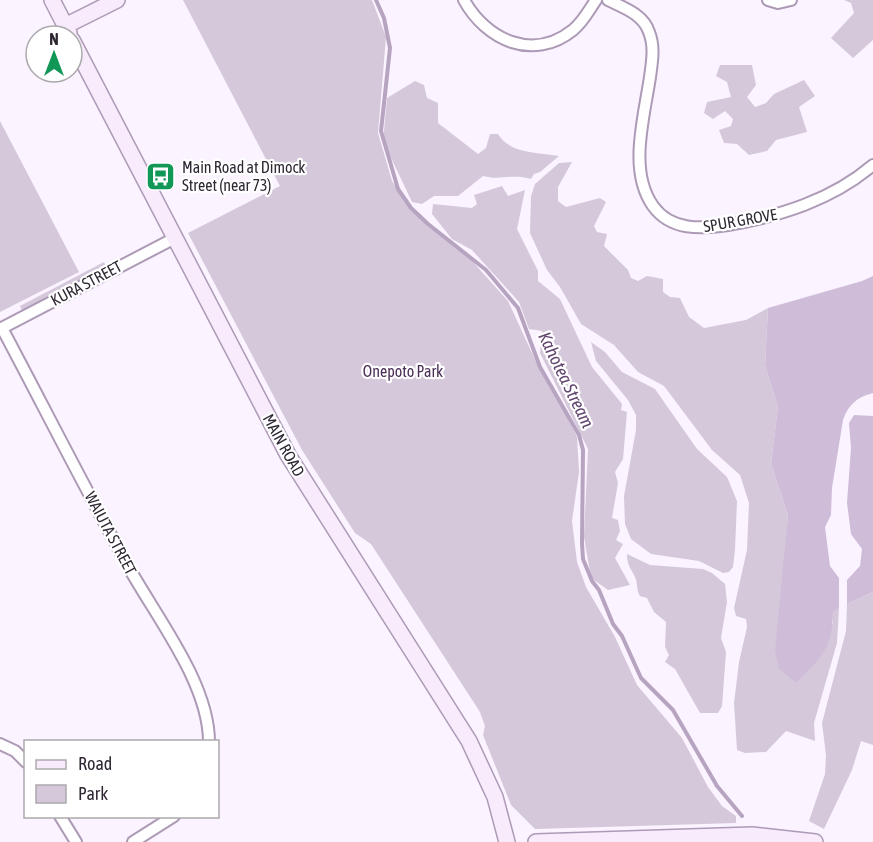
<svg xmlns="http://www.w3.org/2000/svg" width="873" height="842" viewBox="0 0 873 842" font-family="'Asap Condensed',sans-serif">
<style>
.green{fill:#d4c8da}
.forest{fill:#cfbcd9}
.lines{fill:none;stroke-linecap:round;stroke-linejoin:round}
.stream{stroke:#b7a4c0;stroke-width:4}
.street-casing{stroke:#ad9ab6;stroke-width:14}
.secondary-casing{stroke:#ad9ab6;stroke-width:18}
.street{stroke:#fff;stroke-width:10}
.secondary{stroke:#f7ebfc;stroke-width:15}
.labels{text-anchor:middle;stroke-width:4.5;stroke-linejoin:round;paint-order:stroke}
.poi-label{font-size:16px;fill:#2f2733;stroke:#fff;text-anchor:start}
.street-label{font-size:16px;fill:#2f2733;stroke:#fff}
.park-label{font-size:16px;fill:#492d56;stroke:#fff}
.water-label{font-size:18px;font-style:italic;fill:#634670;stroke:#fff}
</style>
<rect width="100%" height="100%" fill="#fbf3ff"/>
<path class="green" d="M183,0H372L386,37L378,133L392,181L415,214L473,262L508,301L538,366L562,405L577,437L579,472L572,521L577,562L586,587L615,637L637,685L682,738L708,787L722,806L736,816V823L535,829L511,805L483,735L485,726L480,712L371,544L355,533L302,450L188,233L280,186Z
M844,0H873V40L853,58L831,38L854,13L851,3Z
M720,65H752L756,85L747,97L755,107L766,103L774,94L804,80L815,96L799,107L807,132L776,140L767,151L749,155L737,144L724,143L719,130L731,126L733,119L725,111L713,119L704,113L707,102L731,97L727,82L716,76Z
M415,81L424,85L427,98L438,103V123L478,154L486,148L490,134H498C510,154 537,152 559,156L540,172L534,174L531,179C513,173 500,181 483,176L458,196H434L422,204L412,202L383,141L387,98Z
M0,121L79,272L0,312Z
M572,162L558,187V201L566,207L600,198L606,202L594,226L597,232L607,234L604,246L628,270L631,278L638,281L647,276L663,279V292L670,297L680,298L689,317L704,328L746,320L768,308L765,365L778,407L771,464L788,515L784,568L833,625V611L839,608L837,643L814,723L815,741L786,731L766,752L745,753L737,750L734,703L739,662L747,627L746,619L736,616L734,608L747,550L749,503L740,475L712,450L664,386L638,372L614,345L581,324L560,287L547,270L530,233L531,196L535,184L559,163Z
M502,186L508,196L525,190L517,229L538,271V281L560,299L592,367L622,404L621,410L627,412L623,459L615,472L618,483L612,518L618,520L620,531L616,540L623,544L615,558L630,585L608,590L591,578L584,537L588,449L540,353L542,331L529,329L519,302L472,250L452,239L432,214L433,204L472,208L477,204L474,195Z
M104,262L106,267L22,311L20,306Z
M591,342L605,352L622,372L655,389L697,449L727,477L737,501L735,550L733,567L729,572L723,573L699,561L651,554L631,539L625,524L624,496L636,430V415L628,400L596,361Z
M627,554L650,565L703,569L712,573L725,584L727,602L721,638L726,652L722,706L718,713H700L675,669L665,662L669,655L665,647L666,622L654,612L647,598L640,596C636,590 638,584 635,577C631,568 627,566 627,554Z
M873,592V745L861,741L852,770L824,829L809,821L825,774L826,755L822,723L846,631L847,604Z"/>
<path class="forest" d="M873,276V393C857,397 848,405 843,420L832,488L831,515L825,527L830,566L839,578V608L833,612C833,648 820,659 796,683L779,669L775,651L788,515L771,464L778,407L765,365L768,308L862,281Z
M854,415L873,416V592L847,604V580L860,566L862,549L851,534L847,503L851,448L849,423Z"/>
<g class="lines">
<path class="stream" d="M376,0L384,18L390,48L381,131L398,189L411,208L428,224L486,270L518,308L540,367L579,435L583,450L582,543L583,559L592,581L599,590L613,624L622,636L641,678L673,710L717,786L742,816"/>
<defs>
<path id="street" d="M464,0C486,40 533,62 573,30C583,22 589,10 596,0
M608,0C624,8 643,14 649,32C655,47 652,62 650,77C644,118 628,171 653,206C671,231 701,229 728,225C780,216 832,200 873,165
M768,0L778,3L791,0
M2,328C44,407 84,487 128,566C156,617 209,683 209,742
M0,329L173,239
M0,744L15,751L26,762
M60,816L76,842
M133,842L174,816"/>
<path id="secondary" d="M52,0L69,33
M65,26L117,0
M72,40L288,455L469,741L495,797L507,842
M536,842L752,835L815,842"/>
</defs>
<use href="#street" class="street-casing"/>
<use href="#secondary" class="secondary-casing"/>
<use href="#street" class="street"/>
<use href="#secondary" class="secondary"/>
</g>
<defs>
<symbol id="bus-square" viewBox="-11 -11 22 22"><rect x="-9" y="-9" width="18" height="18" rx="4" fill="#119756" stroke="#fff"/><path d="M-5-6H5V4H4V6H2V4H-2V6H-4V4H-5ZM-3.5-4V0h7V-4ZM-3.5 1.2v1.5H-2V1.2ZM2 1.2v1.5H3.5V1.2Z" fill="#fff"/></symbol>
</defs>
<g fill-rule="evenodd">
<use href="#bus-square" x="144" y="160" width="33" height="33"/>
</g>
<g class="labels">
<g class="poi-label">
<text x="182" y="173">Main Road at Dimock<tspan x="182" dy="18">Street (near 73)</tspan></text>
</g>
<g class="street-label">
<text transform="translate(740 220) rotate(-10)" y="6">SPUR GROVE</text>
<text transform="translate(86 283) rotate(-28)" y="6">KURA STREET</text>
<text transform="translate(284 445) rotate(61)" y="6">MAIN ROAD</text>
<text transform="translate(111 533) rotate(62)" y="6">WAIUTA STREET</text>
</g>
<g class="park-label">
<text x="403" y="377">Onepoto Park</text>
</g>
<g class="water-label">
<text transform="translate(566 380) rotate(64)" y="6">Kahotea Stream</text>
</g>
</g>
<rect x="24" y="740" width="195" height="78" fill="#ffffff" stroke="#aca9ad" stroke-width="1.5"/>
<rect x="36" y="760" width="30" height="9" fill="#f7ebfc" stroke="#aca9ad" stroke-width="1.5"/>
<text x="78" y="770" font-size="18" fill="#2f2733">Road</text>
<rect x="36" y="785" width="30" height="18" fill="#d4c8da" stroke="#aca9ad" stroke-width="1.5"/>
<text x="78" y="800" font-size="18" fill="#2f2733">Park</text>
<g transform="translate(54 54)"><circle r="28" fill="#ffffff" stroke="#aca9ad" stroke-width="1.5"/>
<path d="M0-4.5L10 22L0 15L-10 22Z" fill="#119756"/>
<text y="-9" font-size="16" font-weight="bold" text-anchor="middle" fill="#2f2733">N</text>
</g>
</svg>
